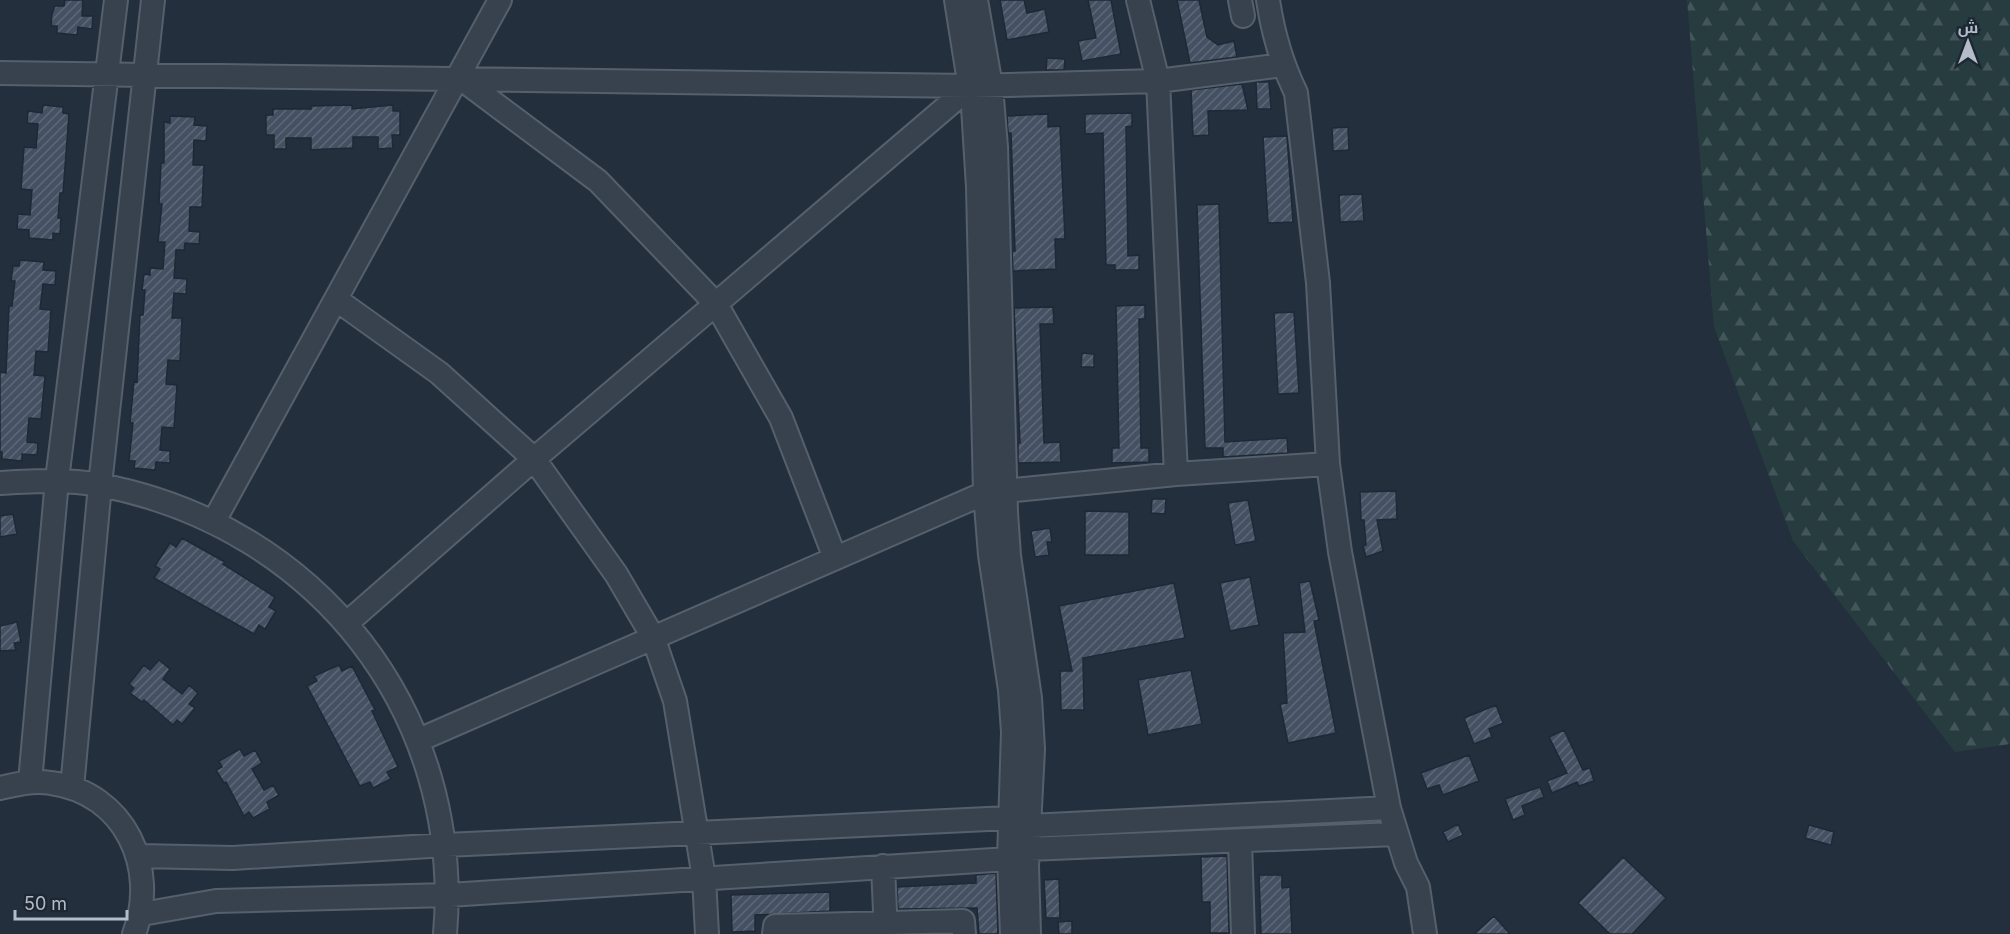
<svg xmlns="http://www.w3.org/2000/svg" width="2010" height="934" viewBox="0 0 2010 934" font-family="Inter,Cairo,sans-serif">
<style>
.forest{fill:url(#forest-firs)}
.building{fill:url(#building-hatch);stroke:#1f2835;stroke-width:1.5}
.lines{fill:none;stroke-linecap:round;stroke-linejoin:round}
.minor-casing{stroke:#565f6c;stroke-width:26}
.minor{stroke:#38414e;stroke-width:22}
</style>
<defs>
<pattern id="forest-firs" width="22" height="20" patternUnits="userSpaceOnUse" patternTransform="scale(1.5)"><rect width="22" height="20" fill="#263c3f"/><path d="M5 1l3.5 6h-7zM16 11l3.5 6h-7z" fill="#435659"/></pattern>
<pattern id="building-hatch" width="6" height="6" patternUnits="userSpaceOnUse" patternTransform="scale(1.5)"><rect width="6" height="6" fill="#455162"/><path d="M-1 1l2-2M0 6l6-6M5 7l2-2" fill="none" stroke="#5d6877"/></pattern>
</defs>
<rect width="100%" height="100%" fill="#242f3e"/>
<path class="forest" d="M1687,0H2010V744L1955,752L1793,541L1714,327Z"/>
<path class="building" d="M65,0H83L82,16H93L92,29L78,27L77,35L57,33V26H51L52,14L55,6H64Z
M1000,0H1024L1027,13L1045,9L1049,32L1007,40Z
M1088,0H1111L1121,54L1082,61L1078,41L1096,38Z
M1177,0H1199L1207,37L1218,45L1234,41L1237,57L1190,63Z
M1047,58L1065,59L1064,70H1046Z
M1256,82H1269L1271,109H1257Z
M1242,84L1248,110L1208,111L1209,135L1193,136L1191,90Z
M43,105L63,107V113L69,114L63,193H60L58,218H61L60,234L53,233V240L29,238V230L17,229L18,214L30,215L32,190L21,189L24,147L36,148L38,124L27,123L28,111L42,113Z
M352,105V109L393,105V111H400V135H392L393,148L378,149V137H353V148L326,149L311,150V138H286V149H274V135H266V115H273V109H311V106Z
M1132,113V126L1126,127L1128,256L1139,255V270H1115V265H1106L1103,133L1085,134V114Z
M1048,114V127L1060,126L1065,239H1055L1056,269L1013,271L1012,251H1015L1011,133H1008L1007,116Z
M170,116L195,117L194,125L207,126L206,141L194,140L193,165H204L202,207H190L189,231L200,232L199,244L185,243L184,250H176L174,278L187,279L186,294L174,293L172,318H182L180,361L168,360L166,384L177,385L174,428L162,427L160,450L170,451V463L156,462L155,470L134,468L135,461H129L133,423H130L134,381L137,382L140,315H143L145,290H142L144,274L150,275V268L163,269L165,242H158L162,204H159L161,163H164V122L170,123Z
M1348,127L1349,150L1333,151L1332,128Z
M1287,136L1293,222L1268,223L1263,137Z
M1362,194L1364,221L1340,222L1339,195Z
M1219,204L1225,442L1287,438L1288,453L1223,457V448H1205L1197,205Z
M20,260L44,262L43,270L56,271L55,285L43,284L40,309L51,310L48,352L36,351L34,375L45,376L41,419L29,418L27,442L38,443L37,455L22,454V461L2,459V452H0V372L6,373L9,306H12L15,281H11L13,266H19Z
M1145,305V319H1139L1141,448H1149V462L1112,463V448H1119L1116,306Z
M1053,307L1054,324H1040L1044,443L1060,442L1061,462L1018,463V443H1020L1014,308Z
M1294,312L1299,393L1278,394L1274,313Z
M1082,353L1094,354V367H1081Z
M1396,491L1397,519L1377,520L1383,551L1366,557L1363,546L1366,545L1364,520H1361L1360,492Z
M1152,499H1166L1165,514L1151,513Z
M1248,500L1256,541L1235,545L1228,503Z
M1085,511L1129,512V555H1085Z
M13,514L17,534L0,537V516Z
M1050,528L1052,542H1047L1049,555L1035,557L1031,531Z
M182,538L225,562L223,564L275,597L269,607L276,611L265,629L259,625L254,634L154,578L160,569L155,566L170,543L176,547Z
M1250,577L1259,625L1230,631L1220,583Z
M1310,581L1319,620L1314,621L1336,733L1288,743L1280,704L1287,703L1283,633L1305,632L1299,583Z
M1174,583L1185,638L1083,658L1084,710H1061L1060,671H1072L1059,606Z
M17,622L21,642L14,643L16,650L0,651V626Z
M159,660L170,669L163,679L182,694L189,685L198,693L189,704L195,708L182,724L177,720L173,725L144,700L142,702L130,693L134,688L129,684L144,665L150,670Z
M339,665L342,671L352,666L375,710L372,711L398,767L387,772L391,779L373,788L370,782L360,786L307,686L317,681L314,676Z
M1191,670L1202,724L1148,735L1138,680Z
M1496,705L1503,723L1489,729L1492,737L1474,744L1464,718Z
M1564,730L1583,770L1590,768L1594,781L1579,786L1577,782L1552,793L1547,781L1567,773L1549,737Z
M240,749L244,756L255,750L262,763L252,769L264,790L273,785L279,795L267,802L270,809L253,818L249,812L244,816L226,782L224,783L216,770L222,767L219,761Z
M1469,755L1479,781L1443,795L1439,785L1427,789L1421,773Z
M1540,787L1544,797L1522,806L1525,815L1513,820L1505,799Z
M1458,824L1463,835L1448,842L1443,832Z
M1809,825L1834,832L1831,845L1805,838Z
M1227,856L1229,933H1210V902H1202L1201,857Z
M1623,857L1666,898L1632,934H1610L1578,903Z
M996,873L998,934H979L977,908L898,909L897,887L976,883V875Z
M1259,875H1282V888L1290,887L1292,934H1261Z
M1059,879L1060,918H1046L1044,880Z
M830,892V911L755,915V931L732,932L731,895Z
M1494,916L1510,934H1474Z
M1072,921V934H1059L1058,922Z"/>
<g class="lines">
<defs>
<path id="minor" d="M956,0L973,107L978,187L985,493L990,555L1010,690L1013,732L1009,859L1012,934
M976,0L991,86L996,147L1006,513L1009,556L1030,698L1033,749L1027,866L1029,934
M1138,0L1158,81L1176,474
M1240,0L1243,16
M1268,0C1273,34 1281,62 1296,93L1318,283L1328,464L1340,552L1389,808L1406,863L1418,887L1425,934
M0,73L971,86L1158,81L1282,65
M459,77L598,181L716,304L781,418L835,558
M337,300L439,373L534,459L616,574L653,637L675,701L704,878L707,934
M0,483C34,481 67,479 100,485C317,526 464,713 445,934
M214,521L500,0
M347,623L534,459L971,86
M419,740L985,493L1176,474L1328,464
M30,782L57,480L116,0
M0,788C17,784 33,780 51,783C125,793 159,868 134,934
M72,788L100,485L153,0
M1030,826L1389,808
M1240,841L1243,934
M1028,849L1396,834
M139,856L233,858L446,845L1009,818
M883,866L886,934
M142,914L216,901L449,895L1009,859
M774,934L775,926L963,921L964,934"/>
</defs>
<use href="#minor" class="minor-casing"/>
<use href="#minor" class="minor"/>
</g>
<g transform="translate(1968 42)" stroke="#1d2633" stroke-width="4.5" paint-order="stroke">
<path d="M0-4.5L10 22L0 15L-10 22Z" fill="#b4bcc9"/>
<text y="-9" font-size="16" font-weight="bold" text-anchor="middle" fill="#b4bcc9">ش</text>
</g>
<path d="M15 910v9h112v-9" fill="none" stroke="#b4bcc9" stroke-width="3"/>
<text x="24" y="910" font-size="18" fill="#b4bcc9" stroke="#1d2633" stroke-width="4.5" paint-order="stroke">50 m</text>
</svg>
